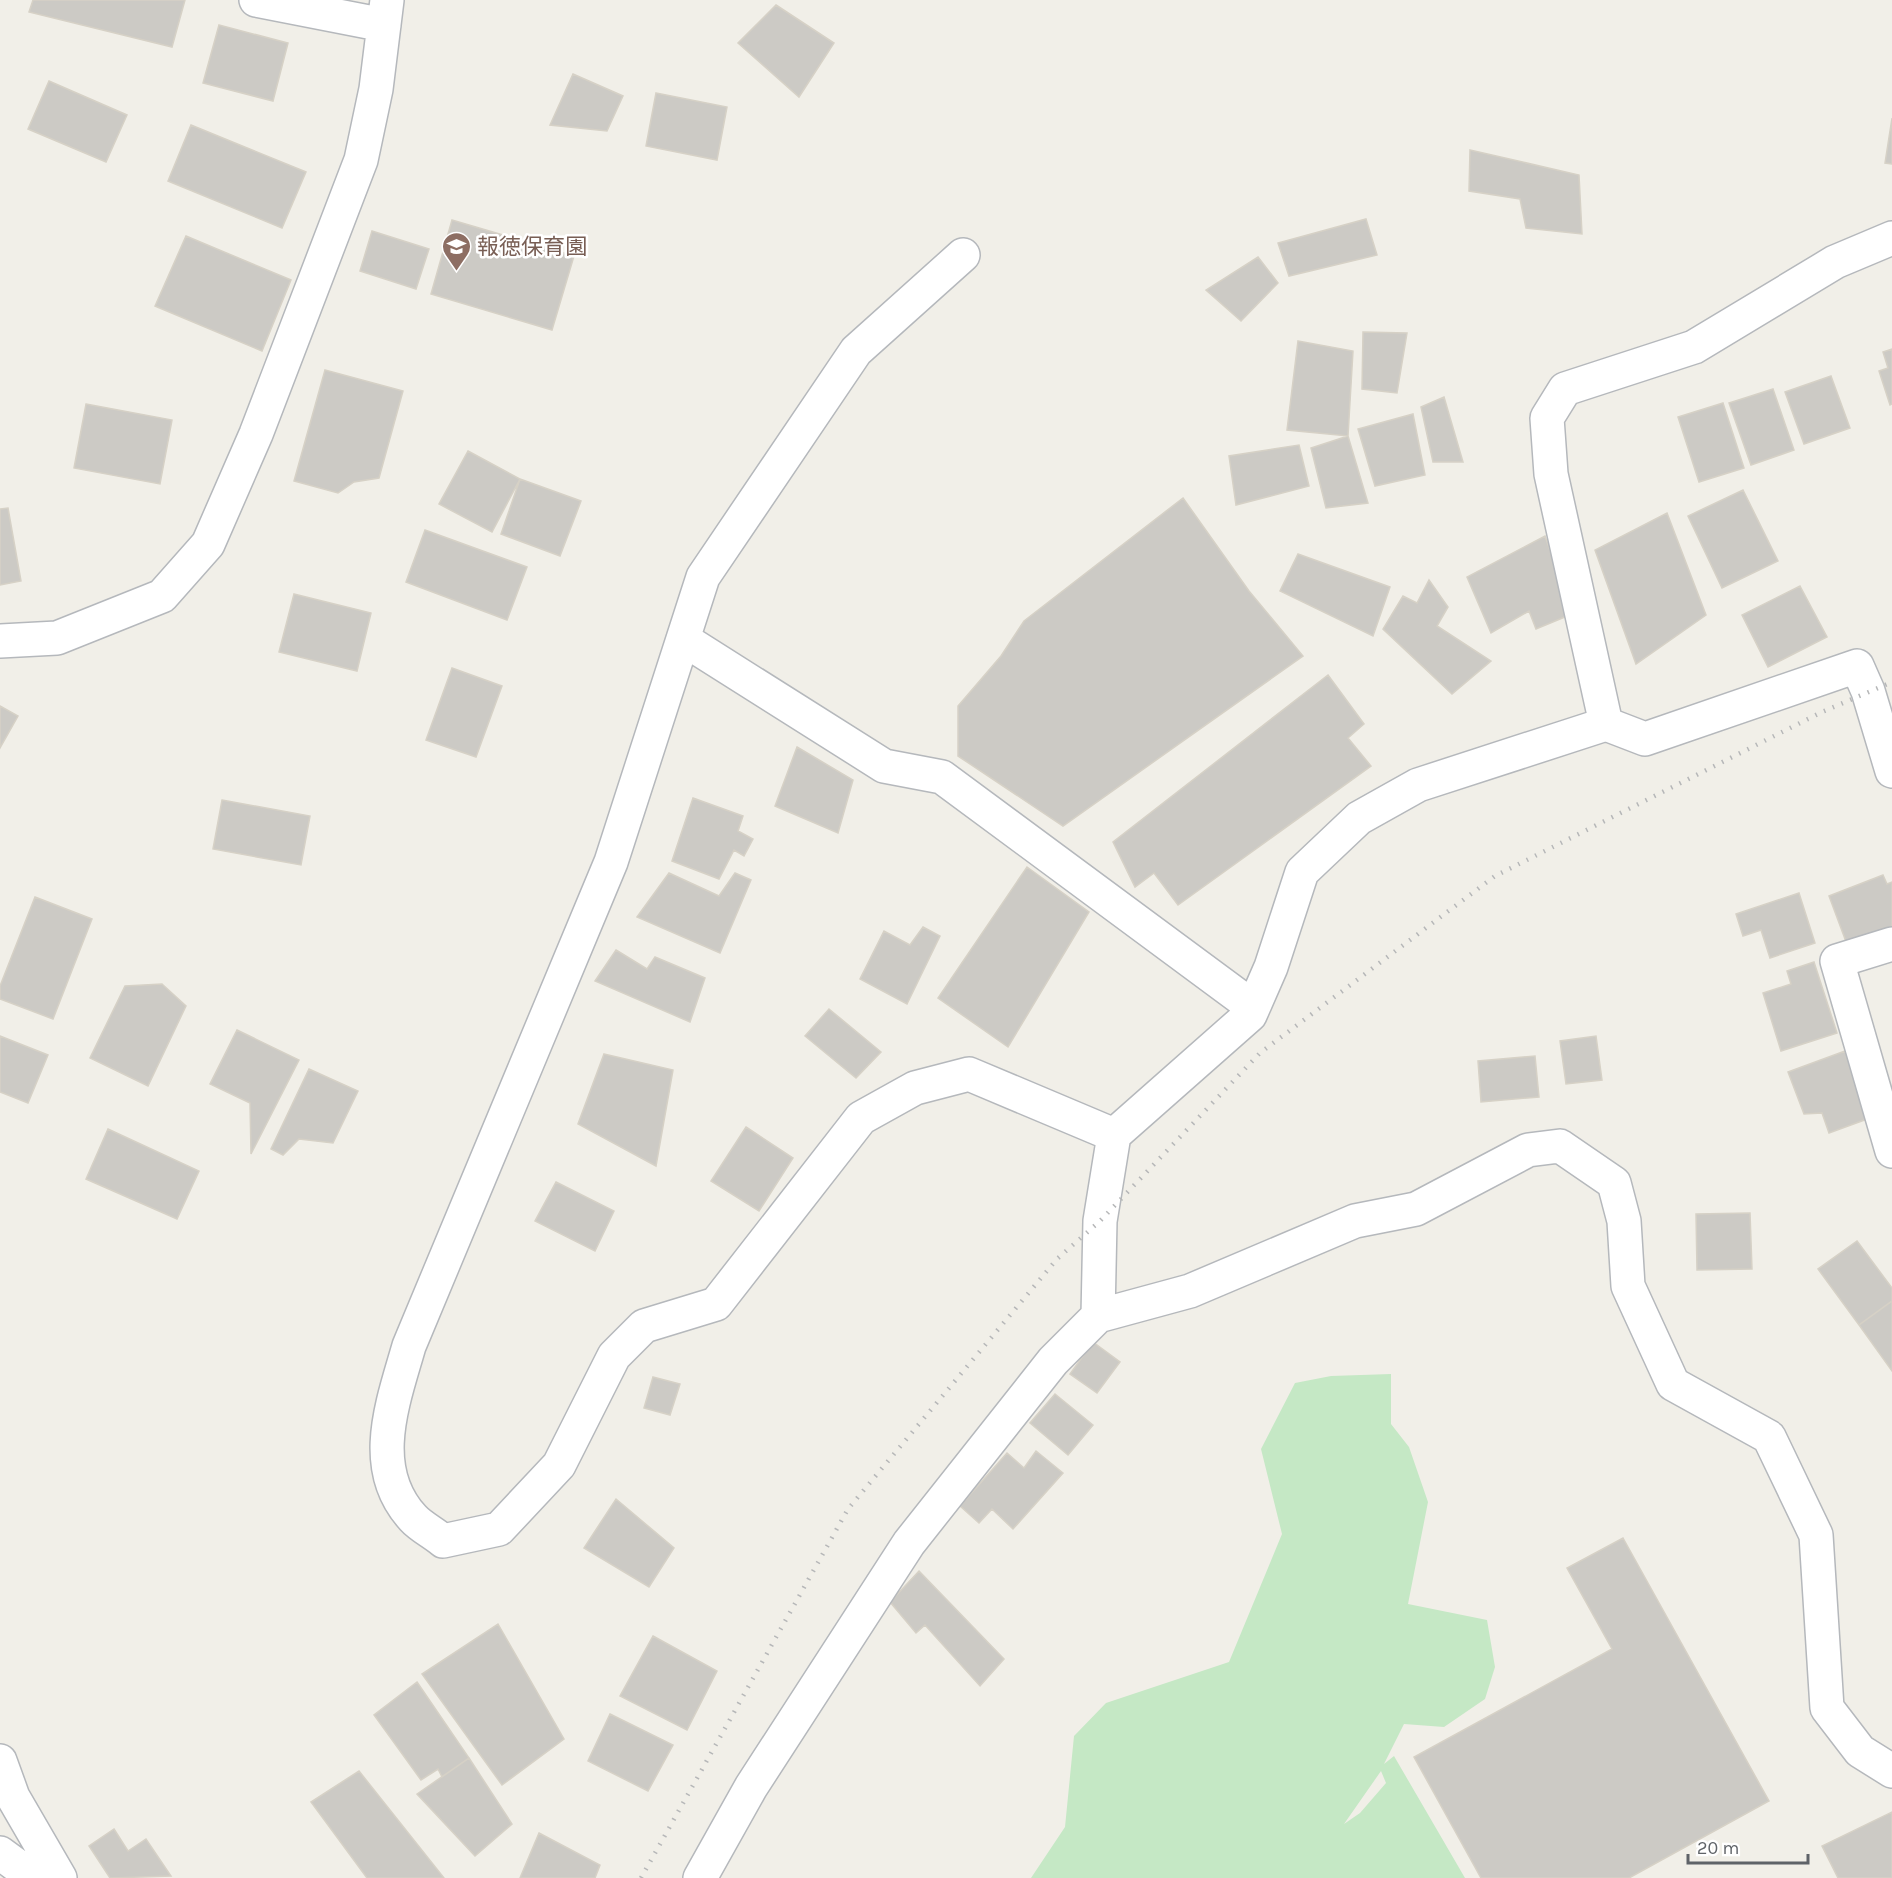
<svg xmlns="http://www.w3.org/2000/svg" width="1892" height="1878" viewBox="0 0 1892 1878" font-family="Karla,'Noto Sans JP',sans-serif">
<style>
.green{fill:#c5e8c5;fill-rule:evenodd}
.building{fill:#cccac5;stroke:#d6d1c6;stroke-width:1.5}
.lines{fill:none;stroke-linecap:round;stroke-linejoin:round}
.street-casing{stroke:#b5b8bc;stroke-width:36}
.street{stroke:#fff;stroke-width:33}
.rail{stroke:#b6b7b8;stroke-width:4.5;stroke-dasharray:1.5 8;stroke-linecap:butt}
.labels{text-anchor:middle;stroke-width:5;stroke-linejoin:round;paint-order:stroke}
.education-label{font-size:22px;fill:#785e54;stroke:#fff;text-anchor:start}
</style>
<rect width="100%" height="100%" fill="#f1efe8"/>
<path class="green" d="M1391,1374V1424L1409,1447L1428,1502L1408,1604L1487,1620L1495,1667L1485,1699L1444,1727L1404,1724L1384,1764L1394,1756L1465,1878H1031L1065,1827L1074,1736L1106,1703L1229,1662L1282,1534L1261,1449L1295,1383L1331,1376ZM1381,1771L1386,1783L1360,1813L1344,1824Z"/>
<path class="building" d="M33,0H185L172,47L29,12Z
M776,5L834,43L799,97L738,43Z
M219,25L288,43L273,101L203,83Z
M573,74L623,96L607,131L550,125Z
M49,81L127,115L106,162L28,129Z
M656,93L727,107L717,160L646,146Z
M1892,118V164L1885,163Z
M191,125L306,172L282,228L168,181Z
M1470,150L1579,175L1582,234L1526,228L1520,199L1469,191Z
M1366,219L1377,255L1289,276L1278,243Z
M452,220L574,256L552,330L431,294Z
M372,231L429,249L416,289L360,271Z
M186,236L291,280L262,351L155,306Z
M1258,257L1278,283L1241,321L1206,290Z
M1363,332L1407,333L1397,393L1362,389Z
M1298,341L1353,351L1348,436L1287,430Z
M1892,349V404L1890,405L1879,371L1888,368L1883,352Z
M325,370L403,391L379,478L354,482L338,493L294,481Z
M1831,376L1850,428L1804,444L1785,392Z
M1773,389L1794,450L1751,465L1729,403Z
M1444,397L1463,462H1433L1421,407Z
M1723,403L1744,468L1699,482L1678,417Z
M86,404L172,420L160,484L74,468Z
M1413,414L1425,475L1375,486L1358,429Z
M1348,436L1368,503L1326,508L1311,448Z
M1299,445L1309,486L1236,505L1229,456Z
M468,451L520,479L492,532L439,504Z
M520,479L581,501L560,556L501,534Z
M1743,490L1778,561L1722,588L1688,516Z
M1183,498L1249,591L1303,656L1063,826L958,756V706L1001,656L1024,621Z
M8,508L21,581L0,585V509Z
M1667,513L1706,615L1636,664L1595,550Z
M425,530L527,567L507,620L406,582Z
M1545,536L1572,614L1536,629L1529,611L1491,633L1467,577Z
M1298,554L1390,587L1373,636L1280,591Z
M1429,580L1448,607L1437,626L1491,661L1452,694L1383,629L1403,596L1417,603Z
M1800,586L1827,637L1768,667L1742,615Z
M294,594L371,613L357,671L279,652Z
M452,668L502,686L476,757L426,740Z
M1328,675L1364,724L1348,738L1371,766L1178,905L1154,873L1135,887L1113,842Z
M0,706L18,716L0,748Z
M797,747L853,780L838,833L775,806Z
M693,798L743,816L738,831L753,839L744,856L734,850L719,879L672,861Z
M222,800L310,816L301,865L213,849Z
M1027,867L1089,912L1008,1047L938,998Z
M669,873L719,896L735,873L751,880L720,953L637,917Z
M1883,875L1887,884L1892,882V930L1848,947L1829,896Z
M1799,893L1815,943L1770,958L1761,930L1743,936L1736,914Z
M35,897L92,919L53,1019L0,999V986Z
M923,927L940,936L907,1004L860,979L884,931L910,945Z
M616,950L647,969L655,957L705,978L690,1022L595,981Z
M1814,962L1837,1033L1781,1051L1763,993L1791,984L1787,971Z
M162,984L186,1006L148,1086L90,1058L125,986Z
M829,1009L881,1052L856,1078L805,1036Z
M237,1030L299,1060L251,1154L250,1103L210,1084Z
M0,1036L48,1055L28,1103L0,1092Z
M1596,1036L1602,1080L1566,1084L1560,1041Z
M1845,1051L1870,1118L1829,1133L1822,1113L1804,1114L1788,1072Z
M604,1054L673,1070L656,1166L578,1124Z
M1535,1056L1539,1097L1481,1102L1478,1061Z
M309,1069L358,1091L333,1143L299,1139L283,1155L271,1149Z
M746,1127L793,1158L759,1211L711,1181Z
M108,1129L199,1171L177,1219L86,1179Z
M556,1182L614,1211L595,1251L535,1221Z
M1750,1213L1752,1269L1697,1270L1696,1214Z
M1857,1241L1892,1288V1301L1859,1325L1818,1269Z
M1892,1301V1371L1859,1325Z
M1093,1342L1120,1362L1097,1393L1070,1374Z
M653,1377L680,1384L670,1415L644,1408Z
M1055,1394L1093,1425L1068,1455L1030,1423Z
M1036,1451L1063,1473L1013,1529L992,1509L979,1523L960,1506L1007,1453L1024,1468Z
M616,1499L674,1548L649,1587L584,1548Z
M1623,1538L1769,1801L1629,1878H1481L1414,1757L1612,1649L1567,1568Z
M919,1571L1004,1659L980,1686L925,1625L916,1633L890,1602Z
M498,1624L564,1739L502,1785L422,1674Z
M653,1636L717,1671L687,1730L620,1696Z
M417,1682L469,1758L442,1777L438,1769L421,1780L374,1715Z
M610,1714L673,1745L648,1791L588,1761Z
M469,1758L512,1824L475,1856L417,1794Z
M359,1771L444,1878H367L311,1802Z
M1892,1812V1878H1838L1822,1846Z
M114,1829L128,1851L146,1839L171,1876L110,1878L89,1846Z
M539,1833L600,1865L595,1878H520Z"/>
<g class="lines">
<defs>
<path id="street" d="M256,0L384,25
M963,255L856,351L703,577L611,862L409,1346C393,1402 367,1468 413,1518C421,1527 434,1533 443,1541L499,1529L559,1465L614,1356L644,1326L716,1304L861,1118L915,1088L969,1074L1114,1135
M683,639L884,766L942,777L1253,1007
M0,641L57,638L162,596L208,544L256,434L361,160L376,89L387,0
M1606,724L1551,474L1547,418L1565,389L1694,347L1835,262L1892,238
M1892,944L1837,961L1892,1151
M1098,1316L1100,1221L1114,1135L1250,1015L1271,967L1302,872L1359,818L1418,785L1606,724L1645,739L1857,666L1868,691L1892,771
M0,1761L13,1797L60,1878
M0,1853L34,1878
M700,1878L751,1787L909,1543L1053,1361L1098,1316L1190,1291L1355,1221L1416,1209L1528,1150L1560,1146L1614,1183L1624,1221L1628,1286L1673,1384L1769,1437L1816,1535L1827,1708L1860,1751L1892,1771"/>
</defs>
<use href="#street" class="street-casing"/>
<use href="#street" class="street"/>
<path class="rail" d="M641,1878L848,1509L1057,1259L1100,1221L1260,1053L1495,876L1822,712L1892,682"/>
</g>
<defs>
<symbol id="school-pin" viewBox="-11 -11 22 30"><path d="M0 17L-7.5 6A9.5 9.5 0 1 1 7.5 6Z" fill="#8d6e63" stroke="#fff"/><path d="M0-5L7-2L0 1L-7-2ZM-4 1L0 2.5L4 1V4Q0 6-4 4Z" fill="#fff"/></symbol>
</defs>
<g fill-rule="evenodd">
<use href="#school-pin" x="440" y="230" width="33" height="45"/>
</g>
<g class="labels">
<g class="education-label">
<text x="477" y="254">報徳保育園</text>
</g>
</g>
<path d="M1688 1854v9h120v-9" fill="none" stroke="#5f6368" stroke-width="3"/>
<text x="1697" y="1854" font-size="18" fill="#5f6368" stroke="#ffffff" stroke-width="4.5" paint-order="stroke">20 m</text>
</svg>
